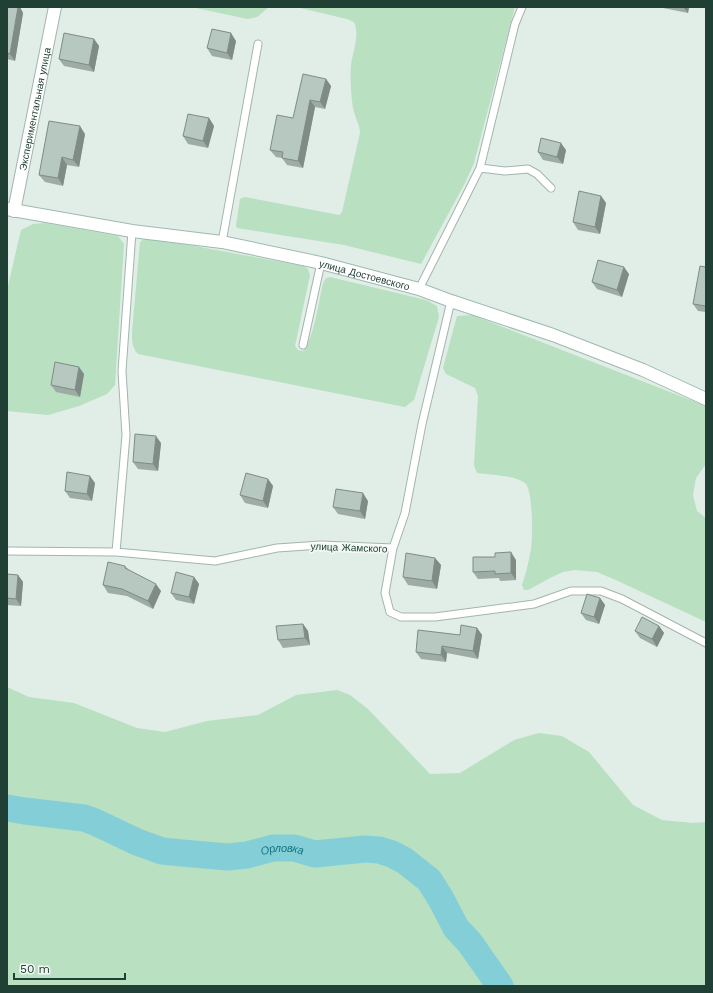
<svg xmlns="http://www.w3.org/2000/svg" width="713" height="993" viewBox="0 0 713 993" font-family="'Work Sans',sans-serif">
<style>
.green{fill:#b8e0c1}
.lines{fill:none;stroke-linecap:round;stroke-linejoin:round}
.river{stroke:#84cfd7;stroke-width:27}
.lane-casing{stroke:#a3b5ae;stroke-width:9}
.street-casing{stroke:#a3b5ae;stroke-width:14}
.secondary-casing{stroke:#9ebaaf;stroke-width:14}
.lane{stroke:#fff;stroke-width:7}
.street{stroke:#fff;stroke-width:12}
.secondary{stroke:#fff;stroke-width:12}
.wall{fill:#9daca5}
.shaded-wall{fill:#7f8c86}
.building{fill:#b6c8c0;stroke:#7f8c86}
.labels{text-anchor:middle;stroke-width:3.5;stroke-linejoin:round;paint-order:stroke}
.street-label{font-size:10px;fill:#203f35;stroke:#f2f9f5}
.water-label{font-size:11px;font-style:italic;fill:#157480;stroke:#f2f9f5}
</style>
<rect width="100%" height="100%" fill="#e1ede7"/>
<path class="green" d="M191,7H269L257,17L248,19Z
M296,7H515L474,163L465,183L421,264L344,245L237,228L236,225L240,199L245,197L339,215L342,212L360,133C360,126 356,119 354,112C351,101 350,76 351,65C353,51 360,35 354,22L347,19Z
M45,223L118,236L124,244L115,385L107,394L79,406L48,415L7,411V290L21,230L33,224Z
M151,238L303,266L308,269L310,275L295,346L298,350L303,351C314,339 319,300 323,283L326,278L330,277L426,300L437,306L439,317L414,400L405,407L138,354C132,348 132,341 132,332L140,242L144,239Z
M472,315L706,406V464L696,478L693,495L697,511L706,518V622L618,581L597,572L575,570L563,572L550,578L528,590H524L522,585C526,573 529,561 531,549C533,538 533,489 525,483C515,475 490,475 477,473L474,465L478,396L475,388L446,374L443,368L457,316Z
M7,687L29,697L74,703L137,728L165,732L207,721L258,715L296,695L337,690L350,695L368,709L430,774L460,773L514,740L539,733L562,736L589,752L633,805L662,820L693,823L706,822V986H7Z"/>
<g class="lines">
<path class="river" id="s1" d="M7,808L25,811L84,818L95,822L137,842L162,851L182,853L228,857L247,855L273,848H294L315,854L365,849L379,850L392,854L405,861L429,880L441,899L456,928L470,943L500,986"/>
<defs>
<path id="lane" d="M480,168L505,171L528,169L537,174L551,188
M222,242L258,44
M419,289L480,168L515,24L522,7
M303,345L321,263
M393,548L405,513L422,424L451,301
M7,551L116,552L215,561L277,548L321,545L393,548L385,593L390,612L401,617H435L534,604L571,591H601L622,599L706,643
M116,552L126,435L122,371L132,231"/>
<g id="street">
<path id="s2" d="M14,211L55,7"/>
</g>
<g id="secondary">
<path id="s3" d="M7,209L132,231L222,242L321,263L419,289L451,301L553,335L643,370L706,399"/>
</g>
</defs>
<use href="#lane" class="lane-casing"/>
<use href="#street" class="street-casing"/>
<use href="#secondary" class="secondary-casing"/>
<use href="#lane" class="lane"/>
<use href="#street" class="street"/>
<use href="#secondary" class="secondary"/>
</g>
<path class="wall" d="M7,7H20L23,13L15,61L7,59Z
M662,7H689L688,13L663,8Z
M94,39L99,46L94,72L64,66L59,59Z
M236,41L232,60L212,56L207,48Z
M326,79L331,86L325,109L315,107L303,168L287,165L282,158L276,157L270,150L293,118Z
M209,118L214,126L208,148L188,144L183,136Z
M85,134L79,167L67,165L63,186L45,182L39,175Z
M566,150L563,164L543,160L538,152Z
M601,196L606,203L600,234L578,230L573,222Z
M706,267V312L698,311L693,304Z
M629,274L622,297L597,289L592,282Z
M79,367L84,374L80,397L56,392L51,385Z
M161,443L158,471L138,469L133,462Z
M268,479L273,486L268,508L245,503L240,495Z
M95,483L92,501L70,498L65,491Z
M368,501L365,519L338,514L333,507Z
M435,558L441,565L437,589L408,585L403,577Z
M516,560V580L500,581L499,578L478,579L473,572Z
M125,566L129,570L161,591L153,609L127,596L108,593L103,585Z
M7,574L18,575L23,582L21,606L7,605Z
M194,577L199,584L194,604L176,600L171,593Z
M600,598L605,605L599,624L586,620L581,613Z
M303,624L308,631L310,645L283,648L278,640Z
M659,626L664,633L657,647L640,638L635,631Z
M477,628L482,635L478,659L447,653L446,662L421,659L416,652Z"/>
<path class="shaded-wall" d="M18,7H20L23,13L15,61L10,54Z
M683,7H689L688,13Z
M231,33L236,41L232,60L227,53Z
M94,39L99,46L94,72L89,65Z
M326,79L331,86L325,109L320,102Z
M310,100L315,107L303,168L298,161Z
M209,118L214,126L208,148L203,141Z
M80,126L85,134L79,167L73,160Z
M561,143L566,150L563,164L557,157Z
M62,157L67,165L63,186L58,178Z
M601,196L606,203L600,234L595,227Z
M624,267L629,274L622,297L617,290Z
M79,367L84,374L80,397L75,390Z
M156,436L161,443L158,471L153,464Z
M90,476L95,483L92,501L87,494Z
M268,479L273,486L268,508L263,501Z
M363,493L368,501L365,519L360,511Z
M511,552L516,560V580L511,573Z
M435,558L441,565L437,589L432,581Z
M18,575L23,582L21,606L16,599Z
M194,577L199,584L194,604L189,597Z
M156,584L161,591L153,609L148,601Z
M600,598L605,605L599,624L594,617Z
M303,624L308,631L310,645L305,638Z
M659,626L664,633L657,647L652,639Z
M477,628L482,635L478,659L473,651Z
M442,646L447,653L446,662L441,655Z"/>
<path class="building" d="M7,7H18L10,54L7,53Z
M212,29L231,33L227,53L207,48Z
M64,33L94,39L89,65L59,59Z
M303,74L326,79L320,102L310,100L298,161L282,158L283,152L270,150L277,115L293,118Z
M188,114L209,118L203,141L183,136Z
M49,121L80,126L73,160L62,157L58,178L39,175Z
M541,138L561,143L557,157L538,152Z
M579,191L601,196L595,227L573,222Z
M598,260L624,267L617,290L592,282Z
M700,266L706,267V306L693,304Z
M55,362L79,367L75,390L51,385Z
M135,434L156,436L153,464L133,462Z
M67,472L90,476L87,494L65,491Z
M246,473L268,479L263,501L240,495Z
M336,489L363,493L360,511L333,507Z
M511,552V573L495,574V571L473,572V557H495V553Z
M406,553L435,558L432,581L403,577Z
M108,562L125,566V568L156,584L148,601L122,589L103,585Z
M176,572L194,577L189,597L171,593Z
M7,574L18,575L16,599L7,598Z
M587,594L600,598L594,617L581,613Z
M642,617L659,626L652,639L635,631Z
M303,624L305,638L278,640L276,626Z
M461,625L477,628L473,651L442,646L441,655L416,652L418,630L460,635Z"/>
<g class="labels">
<g class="street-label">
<text dy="4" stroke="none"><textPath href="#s2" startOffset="104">Экспериментальная улица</textPath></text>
<text dy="4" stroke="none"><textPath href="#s3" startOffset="364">улица Достоевского</textPath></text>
<text transform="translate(349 547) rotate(2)" y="4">улица Жамского</text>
</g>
<g class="water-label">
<text dy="4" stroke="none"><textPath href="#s1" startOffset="284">Орловка</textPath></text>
</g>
</g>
<rect width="713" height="993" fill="none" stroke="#203f35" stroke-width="16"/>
<path d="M14 973v6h111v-6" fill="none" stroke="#203f35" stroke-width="2"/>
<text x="20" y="973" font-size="12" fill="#203f35" stroke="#f2f9f5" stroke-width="3" paint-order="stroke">50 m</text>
</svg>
